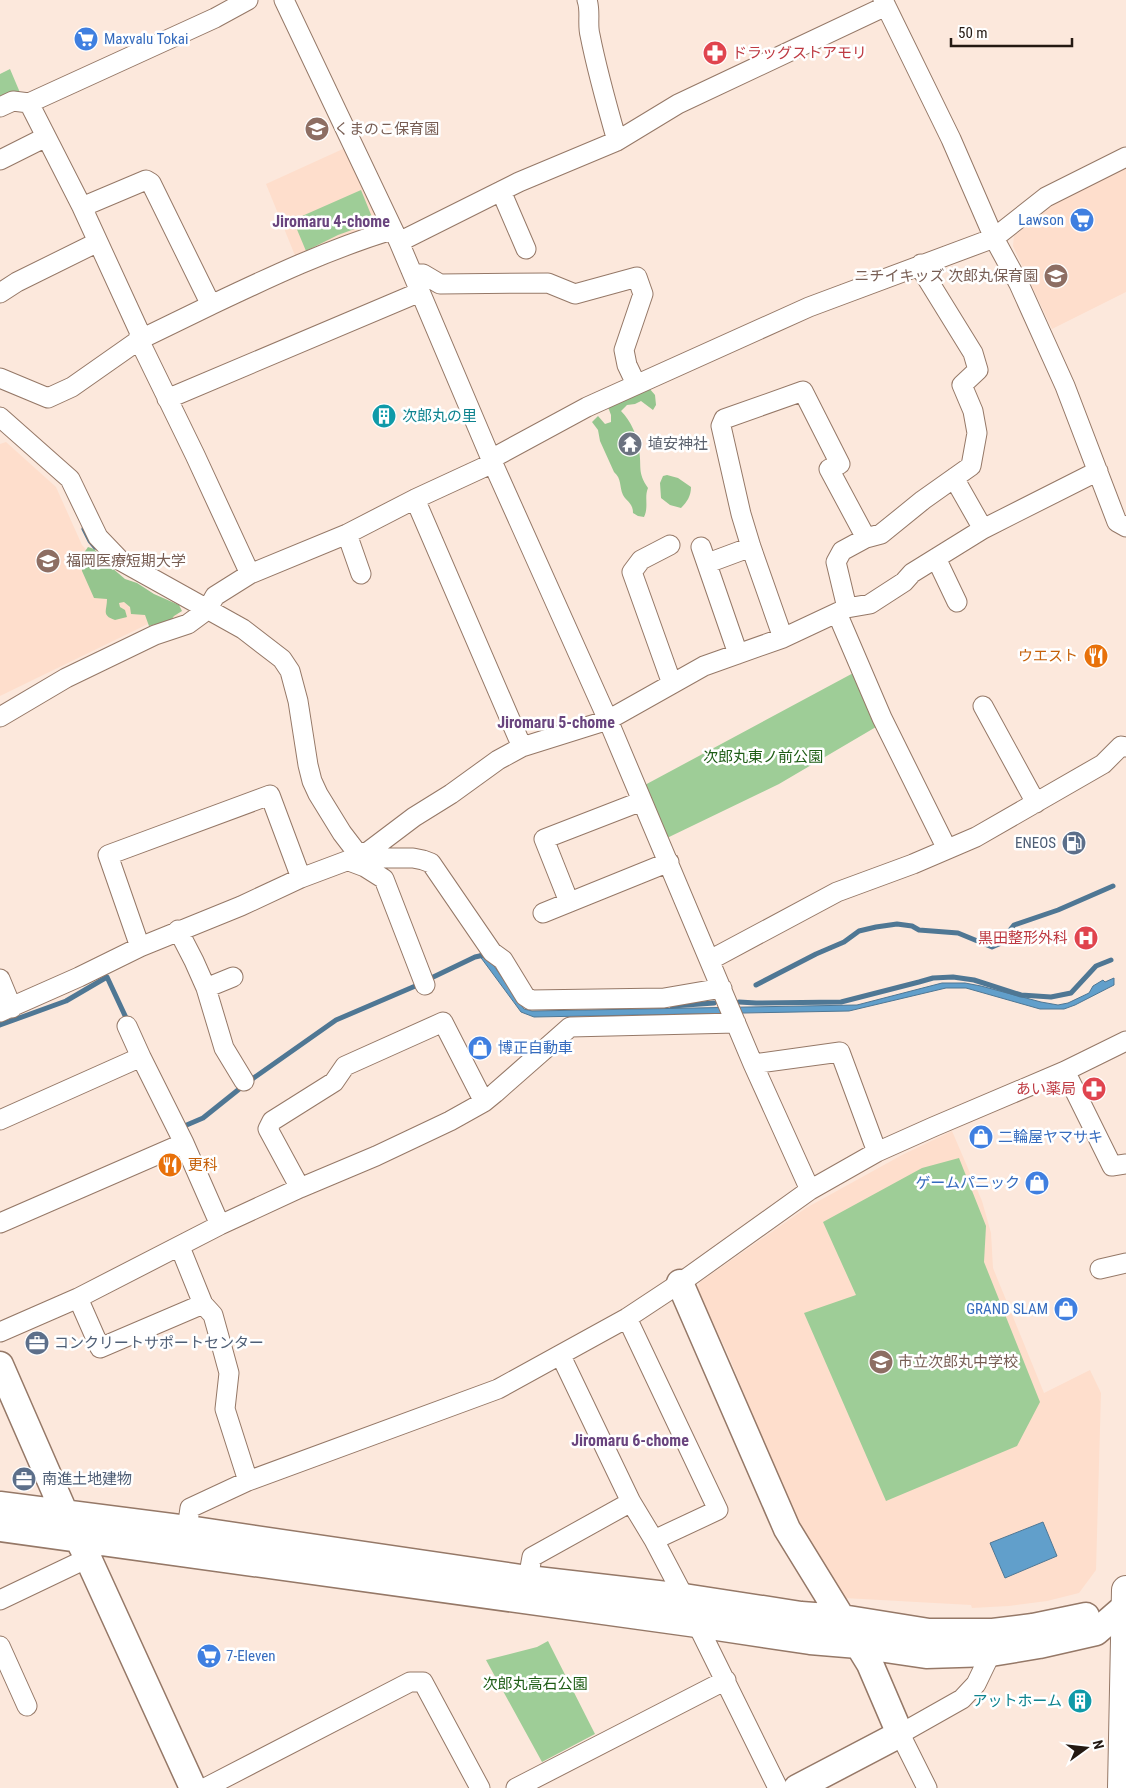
<svg xmlns="http://www.w3.org/2000/svg" width="1126" height="1788" viewBox="0 0 1126 1788" font-family="'Roboto Condensed','Noto Sans JP',sans-serif">
<style>
.built{fill:#fedecc}
.green{fill:#9ecd97}
.forest{fill:#95c58e}
.water{fill:#619fcb;stroke:#4f7794}
.lines{fill:none;stroke-linecap:round;stroke-linejoin:round}
.stream{stroke:#4f7794;stroke-width:5}
.street-casing{stroke:#957867;stroke-width:21}
.secondary-casing{stroke:#957867;stroke-width:29}
.highway-casing{stroke:#957867;stroke-width:30}
.street{stroke:#fff;stroke-width:19}
.secondary{stroke:#fff;stroke-width:26}
.highway{stroke:#fff;stroke-width:28}
.labels{text-anchor:middle;stroke-width:5;stroke-linejoin:round;paint-order:stroke}
.shop-label{font-size:15px;fill:#366cbe;stroke:#fff;text-anchor:start}
.health-label{font-size:15px;fill:#be3a42;stroke:#fff;text-anchor:end}
.education-label{font-size:15px;fill:#785e54;stroke:#fff;text-anchor:start}
.culture-label{font-size:15px;fill:#0d838f;stroke:#fff;text-anchor:start}
.worship-label{font-size:15px;fill:#5b616d;stroke:#fff;text-anchor:start}
.food-label{font-size:15px;fill:#c56008;stroke:#fff;text-anchor:end}
.park-label{font-size:15px;fill:#1e5d15;stroke:#fff}
.service-label{font-size:15px;fill:#4e5e75;stroke:#fff;text-anchor:start}
.neighbourhood-label{font-size:16px;font-weight:bold;fill:#69447e;stroke:#fff}
</style>
<rect width="100%" height="100%" fill="#fce8dc"/>
<path class="built" d="M345,148L381,227L296,258L266,184Z
M1126,167V292L1052,329L1013,246L1014,236L1051,206Z
M6,442L56,487L82,545L111,577L181,616L150,623L0,696V444Z
M952,1131L982,1201L991,1233L993,1268L1044,1393L1090,1370L1101,1393L1096,1570L1079,1593L1047,1601L1009,1606L972,1608L971,1605L844,1598L794,1517L728,1354L697,1290L700,1282L806,1208L902,1155Z"/>
<path class="green" d="M10,69L21,95L0,103V74Z
M361,190L374,222L338,235L306,251L293,220Z
M857,671L881,724L779,784L667,838L643,786Z
M959,1158L986,1226L984,1262L1040,1402L1017,1446L886,1501L804,1313L856,1295L823,1222L922,1168Z
M548,1641L595,1734L542,1762L486,1660L537,1647Z"/>
<path class="forest" d="M649,388L655,395L656,405L653,410L641,401L635,404L627,405L621,411C631,421 638,437 639,450C642,467 637,472 648,488C644,497 649,507 644,517L638,516L633,513C633,503 627,502 623,495C619,486 622,479 614,472L600,441L598,430L592,422L598,416L605,424L611,422V415L608,407L615,405Z
M667,475L678,478L691,487C691,496 687,502 681,508L670,505L661,498L660,483L663,476Z
M88,547L94,549L104,560L107,567H111L125,579L137,583L154,594L179,605L182,611L174,616L171,620L149,626L145,615L131,614L130,607L124,602L119,603L120,607L125,610L127,617L115,620C101,615 107,611 107,599L94,598L82,571L81,557Z"/>
<path class="water" d="M483,950L524,1009L532,1011L857,1005L942,983H965L981,986L1041,1002L1058,1005L1068,1003L1089,993L1093,986L1103,980L1105,982L1114,978V985L1075,1005L1064,1009H1040L966,988H946L849,1011L534,1017L521,1012L479,955Z
M1043,1522L1057,1556L1005,1578L990,1543Z"/>
<g class="lines">
<path class="stream" d="M84,529L90,541L95,547
M427,980L475,957L484,955
M756,985L816,954L844,942L859,931L876,927L897,924L912,926L919,930L958,933L992,947L999,944L1014,925L1058,910L1113,886
M739,1002L756,1003L841,1002L919,982L933,978L953,977L974,980L1021,995L1051,997L1071,993L1096,966L1111,960
M672,1006L714,1003
M0,1025L66,1001L107,977L128,1022
M248,1082L336,1020L420,984
M182,1127L203,1118L243,1086"/>
<defs>
<path id="street" d="M284,0L399,242L491,459L608,720L753,1064L810,1190
M587,0C591,11 587,24 590,35C597,71 607,106 617,141
M883,0L951,139L994,238L1019,284L1065,386L1117,522L1126,527
M29,103L215,18L248,0
M0,107L13,101L29,103L82,207L139,331V340L195,455L250,574
M0,160L46,137
M501,191L526,249
M399,242L519,182L617,141L678,104L886,6
M412,273L423,274L440,284L548,283L575,294L637,277L643,294L624,350L627,365L636,384
M0,293L17,282L98,242
M211,305C270,277 329,249 392,230
M0,378L48,398L72,387L139,340L211,305L151,183L146,180L82,207
M167,399L420,292
M0,417L70,479L98,537L121,561L243,629L282,659L290,671L298,701L308,765L312,781L318,794L342,833L355,850L365,854L383,858H413L423,860L431,863L492,952L503,960L525,996L531,1000L664,998L722,988
M491,459L587,407L809,307L994,238L1046,197L1126,157
M954,478L983,529
M415,499L522,747
M347,534L361,574
M866,538L881,534L923,500L971,466L977,433L973,411L962,385L978,370L973,353L923,272L921,264
M670,545L641,560L632,572L672,684
M701,547L738,654
M936,558L957,602
M708,563L751,547
M837,613L882,718L947,849
M783,638L751,547L741,514L721,426L724,419L803,391L840,464L829,469L866,538L842,551L836,562L847,608
M983,706L1036,803
M0,717L66,678L155,635L188,624L207,610L215,596L250,574L347,534L415,499L493,463
M349,861L365,867L384,879L425,985
M569,902L544,839L642,801
M543,913L669,862
M178,930L194,961L206,988L224,1048L244,1081
M140,947L108,855L270,795L301,878
M710,960L837,892L913,864L976,837L1103,764L1121,746L1126,747
M0,979L12,1008
M206,988L233,977
M0,1012L79,977L140,947L241,906L301,878L365,854L414,817L451,794L498,760L522,747L608,720L704,666L783,638L847,608L870,604L904,582L912,573L983,529L1098,471
M127,1026L141,1057
M753,1064L840,1052L877,1152
M1065,1071L1112,1166L1126,1164
M0,1120L141,1057L184,1143L220,1225
M300,1188L268,1129L272,1121L334,1082L345,1066L443,1022L484,1102
M0,1223L184,1143
M180,1247L203,1304
M1100,1269L1126,1263
M78,1298L100,1348L203,1304L213,1315L223,1351L229,1373L225,1409L248,1481
M627,1318L718,1510L654,1540
M0,1332L78,1298L220,1225L300,1188L376,1156L450,1121L484,1102L495,1093L570,1027L736,1023
M561,1356L631,1502L654,1540L684,1597
M187,1529L190,1508L248,1481L498,1389L627,1318L680,1283L810,1190L877,1152L933,1127L1065,1071L1126,1041
M528,1579L532,1557L631,1502
M0,1600L88,1558
M697,1624L778,1788
M0,1646L27,1706
M205,1788L410,1682H423L480,1788
M516,1788L726,1680
M927,1788L900,1734L962,1699L976,1684L991,1653"/>
<path id="secondary" d="M680,1283L787,1529L870,1664L900,1734L797,1788
M0,1365L65,1514L88,1558L193,1788
M0,1505L187,1529L528,1579L684,1597L801,1615L842,1618L929,1632H993L1033,1627L1086,1616
M0,1528L697,1624L810,1641L858,1645L926,1655L991,1653L1039,1645L1096,1632L1126,1606"/>
<path id="highway" d="M1122,1788L1126,1590"/>
</defs>
<use href="#street" class="street-casing"/>
<use href="#secondary" class="secondary-casing"/>
<use href="#highway" class="highway-casing"/>
<use href="#street" class="street"/>
<use href="#secondary" class="secondary"/>
<use href="#highway" class="highway"/>
</g>
<defs>
<symbol id="supermarket-disc" viewBox="-11 -11 22 22"><circle r="9.5" fill="#3f7fe0" stroke="#fff"/><path d="M-6-5.5h2.5l.6 2H6L4.5 2H-2.5L-4.4-4H-6ZM-1.5 3.2a1.3 1.3 0 1 0 .1 0ZM3 3.2a1.3 1.3 0 1 0 .1 0Z" fill="#fff"/></symbol>
<symbol id="pharmacy-disc" viewBox="-11 -11 22 22"><circle r="9.5" fill="#e0444e" stroke="#fff"/><path d="M-2-6h4v4h4v4h-4v4h-4v-4h-4v-4h4Z" fill="#fff"/></symbol>
<symbol id="school-disc" viewBox="-11 -11 22 22"><circle r="9.5" fill="#8d6e63" stroke="#fff"/><path d="M0-5L7-2L0 1L-7-2ZM-4 1L0 2.5L4 1V4Q0 6-4 4Z" fill="#fff"/></symbol>
<symbol id="building-disc" viewBox="-11 -11 22 22"><circle r="9.5" fill="#0f9aa8" stroke="#fff"/><path d="M-4-6H4V6H1V3H-1V6H-4ZM-2.5-4.3h1.7v1.8h-1.7ZM.8-4.3h1.7v1.8H.8ZM-2.5-1h1.7V.8h-1.7ZM.8-1h1.7V.8H.8Z" fill="#fff"/></symbol>
<symbol id="temple-disc" viewBox="-11 -11 22 22"><circle r="9.5" fill="#6b7280" stroke="#fff"/><path d="M0-6L5-2H3V0L6.5 2.5H4V6H1.5V3h-3V6H-4V2.5H-6.5L-3 0V-2H-5Z" fill="#fff"/></symbol>
<symbol id="university-disc" viewBox="-11 -11 22 22"><circle r="9.5" fill="#8d6e63" stroke="#fff"/><path d="M0-5L7-2L0 1L-7-2ZM-4 1L0 2.5L4 1V4Q0 6-4 4Z" fill="#fff"/></symbol>
<symbol id="restaurant-disc" viewBox="-11 -11 22 22"><circle r="9.5" fill="#e8710a" stroke="#fff"/><path d="M-5-6h1v4h1v-4h1v4h1v-4h1v5L-1.5 .5V6h-2V.5L-5-1ZM5-6V6H3V1.5H1.5Q1.5-4 5-6Z" fill="#fff"/></symbol>
<symbol id="fuel-disc" viewBox="-11 -11 22 22"><circle r="9.5" fill="#5c6f8a" stroke="#fff"/><path d="M-5.5-6h7V0h2V4h1.3V-2.5L3-4.5l.8-.8L6-3V5H2.5V1h-1V6h-7ZM-4.2-4.7v3.2H.2V-4.7Z" fill="#fff"/></symbol>
<symbol id="hospital-disc" viewBox="-11 -11 22 22"><circle r="9.5" fill="#e0444e" stroke="#fff"/><path d="M-5-5h3v3.5h4V-5h3V5h-3V1.5h-4V5h-3Z" fill="#fff"/></symbol>
<symbol id="shop-disc" viewBox="-11 -11 22 22"><circle r="9.5" fill="#3f7fe0" stroke="#fff"/><path d="M-5-2.5h2.3a2.7 3.5 0 0 1 5.4 0H5L5.5 6h-11ZM-1.5-2.5h3a1.5 2.3 0 0 0-3 0Z" fill="#fff"/></symbol>
<symbol id="office-disc" viewBox="-11 -11 22 22"><circle r="9.5" fill="#5c6f8a" stroke="#fff"/><path d="M-6-3h4V-5.5h4V-3h4V5H-6ZM-1-4.5V-3h2v-1.5ZM-6 0V1H6V0Z" fill="#fff"/></symbol>
</defs>
<g fill-rule="evenodd">
<use href="#supermarket-disc" x="72" y="25" width="28" height="28"/>
<use href="#pharmacy-disc" x="701" y="39" width="28" height="28"/>
<use href="#school-disc" x="303" y="115" width="28" height="28"/>
<use href="#supermarket-disc" x="1068" y="206" width="28" height="28"/>
<use href="#school-disc" x="1042" y="262" width="28" height="28"/>
<use href="#building-disc" x="370" y="402" width="28" height="28"/>
<use href="#temple-disc" x="616" y="430" width="28" height="28"/>
<use href="#university-disc" x="34" y="547" width="28" height="28"/>
<use href="#restaurant-disc" x="1082" y="642" width="28" height="28"/>
<use href="#fuel-disc" x="1060" y="829" width="28" height="28"/>
<use href="#hospital-disc" x="1072" y="924" width="28" height="28"/>
<use href="#shop-disc" x="466" y="1034" width="28" height="28"/>
<use href="#pharmacy-disc" x="1080" y="1075" width="28" height="28"/>
<use href="#shop-disc" x="967" y="1123" width="28" height="28"/>
<use href="#restaurant-disc" x="156" y="1151" width="28" height="28"/>
<use href="#shop-disc" x="1023" y="1169" width="28" height="28"/>
<use href="#shop-disc" x="1052" y="1295" width="28" height="28"/>
<use href="#office-disc" x="23" y="1329" width="28" height="28"/>
<use href="#school-disc" x="867" y="1348" width="28" height="28"/>
<use href="#office-disc" x="10" y="1465" width="28" height="28"/>
<use href="#supermarket-disc" x="195" y="1642" width="28" height="28"/>
<use href="#building-disc" x="1066" y="1687" width="28" height="28"/>
</g>
<g class="labels">
<g class="shop-label">
<text x="104" y="44">Maxvalu Tokai</text>
<text x="1064" y="225" text-anchor="end">Lawson</text>
<text x="498" y="1053">博正自動車</text>
<text x="998" y="1142">二輪屋ヤマサキ</text>
<text x="1020" y="1188" text-anchor="end">ゲームパニック</text>
<text x="1048" y="1314" text-anchor="end">GRAND SLAM</text>
<text x="226" y="1661">7-Eleven</text>
</g>
<g class="health-label">
<text x="732" y="58" text-anchor="start">ドラッグストアモリ</text>
<text x="1068" y="943">黒田整形外科</text>
<text x="1076" y="1094">あい薬局</text>
</g>
<g class="education-label">
<text x="334" y="134">くまのこ保育園</text>
<text x="1038" y="281" text-anchor="end">ニチイキッズ 次郎丸保育園</text>
<text x="66" y="566">福岡医療短期大学</text>
<text x="898" y="1367">市立次郎丸中学校</text>
</g>
<g class="culture-label">
<text x="402" y="421">次郎丸の里</text>
<text x="1062" y="1706" text-anchor="end">アットホーム</text>
</g>
<g class="worship-label">
<text x="648" y="449">埴安神社</text>
</g>
<g class="food-label">
<text x="1078" y="661">ウエスト</text>
<text x="188" y="1170" text-anchor="start">更科</text>
</g>
<g class="park-label">
<text x="763" y="762">次郎丸東ノ前公園</text>
<text x="535" y="1689">次郎丸高石公園</text>
</g>
<g class="service-label">
<text x="1056" y="848" text-anchor="end">ENEOS</text>
<text x="54" y="1348">コンクリートサポートセンター</text>
<text x="42" y="1484">南進土地建物</text>
</g>
<g class="neighbourhood-label">
<text x="331" y="227">Jiromaru 4-chome</text>
<text x="556" y="728">Jiromaru 5-chome</text>
<text x="630" y="1446">Jiromaru 6-chome</text>
</g>
</g>
<g transform="translate(1086 1748) rotate(75)" stroke="#ffffff" stroke-width="4" paint-order="stroke">
<path d="M0-4L9 19L0 12L-9 19Z" fill="#241912"/>
<text y="-8" font-size="14" font-weight="bold" text-anchor="middle" fill="#241912">N</text>
</g>
<path d="M951 38v8h121v-8" fill="none" stroke="#241912" stroke-width="2.5"/>
<text x="958" y="38" font-size="15" fill="#241912" stroke="#ffffff" stroke-width="4" paint-order="stroke">50 m</text>
</svg>
